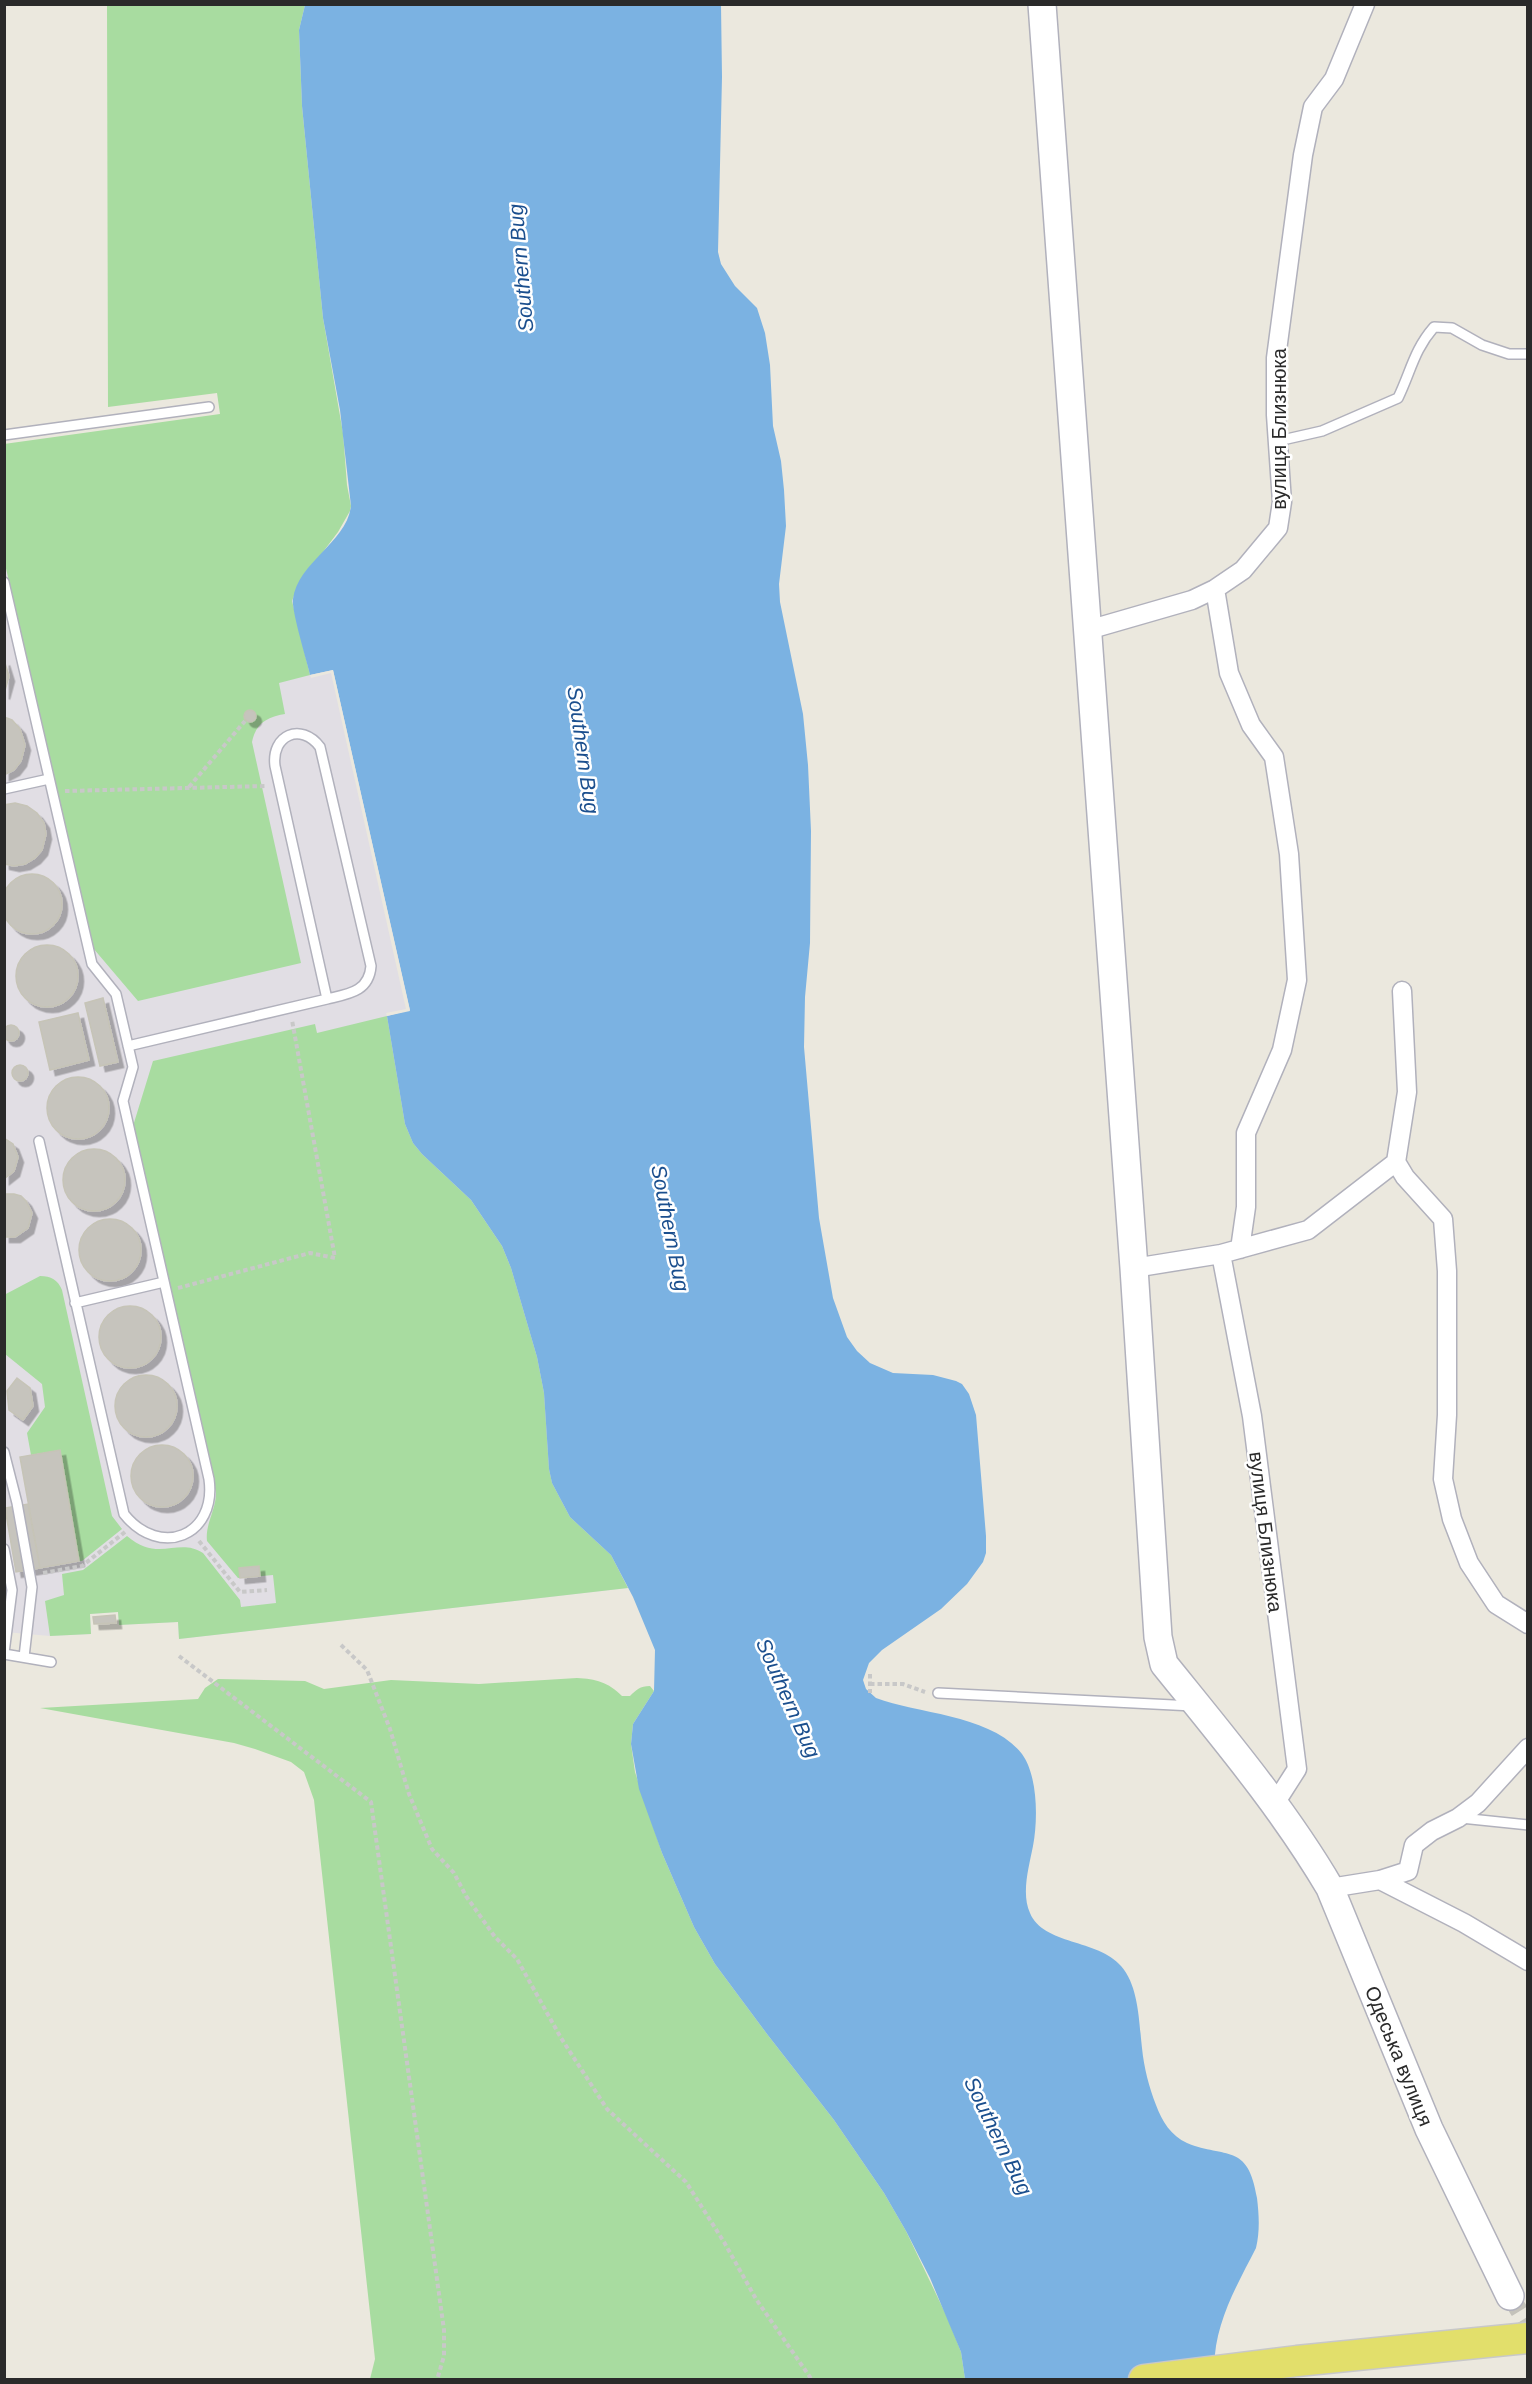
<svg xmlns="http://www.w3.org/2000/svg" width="1532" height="2384" viewBox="0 0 1532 2384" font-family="Helvetica,sans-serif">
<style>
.industrial{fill:#e1dee4}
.green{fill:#a8dca0}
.water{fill:#7bb2e2}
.pier{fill:#ebe8de}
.building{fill:#c6c4bd;stroke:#c6c4b7;stroke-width:1.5;filter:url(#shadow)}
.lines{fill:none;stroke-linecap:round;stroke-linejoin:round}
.street-tunnel{stroke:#c4c2ba;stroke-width:18;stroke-dasharray:18 9;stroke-linecap:butt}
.lane-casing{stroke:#b1b1bc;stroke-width:12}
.street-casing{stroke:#b1b1bc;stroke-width:21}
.secondary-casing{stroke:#b1b1bc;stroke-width:30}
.primary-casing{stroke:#c8c8c8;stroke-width:33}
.path{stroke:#c8c8c8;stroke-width:4;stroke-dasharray:4.5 3;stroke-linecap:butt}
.lane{stroke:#fff;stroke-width:9}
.street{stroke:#fff;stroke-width:18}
.secondary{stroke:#fff;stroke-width:27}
.primary{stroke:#e2df6b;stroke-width:30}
.labels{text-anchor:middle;stroke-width:5;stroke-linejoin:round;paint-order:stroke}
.street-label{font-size:20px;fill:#2a2a2a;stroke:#fff}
.water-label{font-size:21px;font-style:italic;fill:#1b4f8e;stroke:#fff}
</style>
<defs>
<filter id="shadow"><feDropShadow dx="5.5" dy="5.5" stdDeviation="0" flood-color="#0004"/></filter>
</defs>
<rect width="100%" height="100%" fill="#ebe8de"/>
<path class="industrial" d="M4,516L307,572L333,670L410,1011L405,1124L511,1268L537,1357L544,1393L628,1588L179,1639L178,1622L119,1625L118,1612L90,1614L91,1634L50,1636L5,1632Z"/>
<path class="green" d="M107,5H305L299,30L302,106L323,318L343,433L347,485L351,506L350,511L338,532L298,585L292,601L310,675L279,683L285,714C267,717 256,723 252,742L301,963L138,1001L93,948L5,564L4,444L220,414L217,393L108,407Z
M387,1016L405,1124L413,1143L422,1154L471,1200L502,1246L511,1268L537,1357L544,1393L549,1469L552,1483L570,1517L611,1555L628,1588L179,1639L178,1622L119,1625L118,1612L90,1614L91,1634L50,1636L45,1601L64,1595L62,1574L83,1570L127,1536C158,1563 178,1537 203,1553L240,1600L241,1607L276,1603L273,1575L238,1578L207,1541C205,1524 216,1510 216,1493L133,1126L153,1061L315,1024L317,1033Z
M40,1276C51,1276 58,1280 62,1290L112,1516L122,1529L82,1561H79L60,1450L31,1455L27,1433L45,1407L42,1384L5,1354L4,1295Z
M577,1678C596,1679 608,1682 622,1696H630C636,1690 640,1686 650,1686L654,1691L633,1724L631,1744L635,1772L662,1853L694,1927L715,1964L767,2034L834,2120L884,2193L906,2231L948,2319L961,2352L965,2379H370L375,2359L314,1800L304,1772L291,1762L255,1749L234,1743L40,1708L198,1699L205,1688L218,1679L305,1681L324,1689L391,1680L479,1684Z"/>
<path class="water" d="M305,5H721L722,77L718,252L721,264L735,286L757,308L765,333L770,365L773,426L781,461L784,490L786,526L779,584L780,602L803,714L808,765L811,831L810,943L805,997L804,1047L819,1218L833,1298L847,1337L857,1351L870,1363L893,1373L933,1375L956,1381L962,1384L969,1394L976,1415L986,1536V1553L983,1562L967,1584L941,1609L882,1650L869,1663L863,1680L866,1689L876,1698C919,1714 992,1715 1022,1754C1038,1776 1038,1820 1033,1846C1029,1867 1021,1893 1030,1913C1043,1945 1098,1939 1121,1966C1139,1986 1139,2023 1142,2048C1144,2068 1149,2087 1156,2105C1162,2121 1171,2136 1187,2143C1226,2159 1248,2142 1257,2198C1259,2215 1260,2231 1256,2248C1235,2289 1210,2331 1215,2379H965L961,2352L930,2278L906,2231L884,2193L834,2120L767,2034L715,1964L694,1927L662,1853L639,1789L631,1744L633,1724L654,1691L655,1650L633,1597L611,1555L570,1517L552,1483L549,1469L544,1393L537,1357L511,1268L502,1246L471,1200L422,1154L413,1143L405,1124L387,1016L410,1010L333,670L310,675C307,661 291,610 293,599C298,562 347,542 351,506L340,410L323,318L302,106L299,30Z"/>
<path class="pier" d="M333,670L410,1011L387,1016L386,1013L406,1009L331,673L311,678L310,675Z"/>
<path class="building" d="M4,660L9,676L4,694Z
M244 716a6 6 0 1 1 12 0a6 6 0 1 1-12 0Z
M4,717L12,720L20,729L25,745L21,761L14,770L4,775Z
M15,803L27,806L37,813L44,823L46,834L42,850L35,858L25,864L14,866L4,864V805Z
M2 904a30 30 0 1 1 60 0a30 30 0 1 1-60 0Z
M16 976a31 31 0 1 1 62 0a31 31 0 1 1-62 0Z
M103,998L118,1062L100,1066L85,1003Z
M78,1013L89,1060L50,1070L39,1022Z
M3 1033a8 8 0 1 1 16 0a8 8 0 1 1-16 0Z
M12 1073a8 8 0 1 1 16 0a8 8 0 1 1-16 0Z
M47 1108a31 31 0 1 1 62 0a31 31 0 1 1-62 0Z
M4,1138L13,1144L18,1157L14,1171L4,1179Z
M63 1180a31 31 0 1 1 62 0a31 31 0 1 1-62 0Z
M4,1194H14L21,1196L26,1201L32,1213L28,1228L15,1237H4Z
M79 1250a31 31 0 1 1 62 0a31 31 0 1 1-62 0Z
M99 1337a31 31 0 1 1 62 0a31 31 0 1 1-62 0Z
M115 1406a31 31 0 1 1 62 0a31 31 0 1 1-62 0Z
M17,1378L30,1388L33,1406L23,1420L9,1410L7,1391Z
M131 1476a31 31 0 1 1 62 0a31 31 0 1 1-62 0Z
M60,1450L79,1561L40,1568L20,1457Z
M28,1504L40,1568L16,1572L5,1508Z
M259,1566L260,1576L240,1578L239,1568Z
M115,1615L116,1623L94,1624L93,1617Z"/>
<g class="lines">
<path class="street-tunnel" d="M1510,2296L1528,2325"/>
<defs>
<path id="lane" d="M4,435L209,407
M1278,441L1322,431L1398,398C1411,371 1414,350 1434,327L1452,328L1482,345L1509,354H1528
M4,582L92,964L116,994L133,1067L123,1101L209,1479C217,1536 160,1559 124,1514L39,1141
M4,789L49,779
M128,1046L327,999C348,994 369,992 371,966L320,747C301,722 271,735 275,766L327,999
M75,1303L164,1282
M4,1452L17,1503L32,1587L24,1657
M4,1549L12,1590L4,1653
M4,1654L51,1662
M938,1693L1193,1706
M1461,1818L1528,1825"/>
<path id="street" d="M1215,589L1229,673L1251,725L1274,757L1289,854L1297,980L1282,1050L1246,1133V1207L1240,1249
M1088,630L1192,600L1215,589L1243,570L1278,528L1282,502L1276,415V358L1303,155L1313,107L1334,79L1365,4
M1402,991L1407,1092L1396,1162L1405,1177L1443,1219L1447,1271V1415L1443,1479L1452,1519L1469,1563L1496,1604L1528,1624
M1221,1254L1252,1416L1297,1769L1274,1805
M1134,1268L1221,1254L1308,1230L1396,1162
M1380,1880L1464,1923L1528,1961
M1330,1888L1380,1880L1408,1871L1414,1845L1432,1831L1458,1818L1478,1803L1528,1748"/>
<path id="secondary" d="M1042,4L1134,1268L1158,1637L1164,1664C1222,1736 1283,1808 1330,1888L1429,2129L1510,2296"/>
<path id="primary" d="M1144,2380L1297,2361L1528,2338"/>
</defs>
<use href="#lane" class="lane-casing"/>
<use href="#street" class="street-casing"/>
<use href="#secondary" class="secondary-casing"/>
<use href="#primary" class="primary-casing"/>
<path class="path" d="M189,787L245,721
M65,791L267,786
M178,1288L310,1253L335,1258L292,1020
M199,1541L240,1592L267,1590
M43,1573L82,1566L125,1532
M341,1645L367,1670L390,1729L409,1794L432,1849L454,1873L466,1896L495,1937L517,1959L561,2038L607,2109L686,2182L724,2242L756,2299L812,2380
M179,1656L371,1802L444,2330V2356L437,2380
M870,1674V1693
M870,1684H903L925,1692"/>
<use href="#lane" class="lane"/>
<use href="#street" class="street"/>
<use href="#secondary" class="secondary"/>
<use href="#primary" class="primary"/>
</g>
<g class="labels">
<g class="street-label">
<text transform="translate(1279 429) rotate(-90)" y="7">вулиця Близнюка</text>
<text transform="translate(1266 1532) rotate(83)" y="7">вулиця Близнюка</text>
<text transform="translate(1399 2056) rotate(68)" y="7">Одеська вулиця</text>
</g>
<g class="water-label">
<text transform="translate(521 268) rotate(-95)" y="7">Southern Bug</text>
<text transform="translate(583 750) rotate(82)" y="7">Southern Bug</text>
<text transform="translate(670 1228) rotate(79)" y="7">Southern Bug</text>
<text transform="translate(788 1698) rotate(66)" y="7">Southern Bug</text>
<text transform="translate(998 2136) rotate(64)" y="7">Southern Bug</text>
</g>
</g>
<rect width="1532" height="2384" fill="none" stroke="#2a2a2a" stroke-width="12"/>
</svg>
